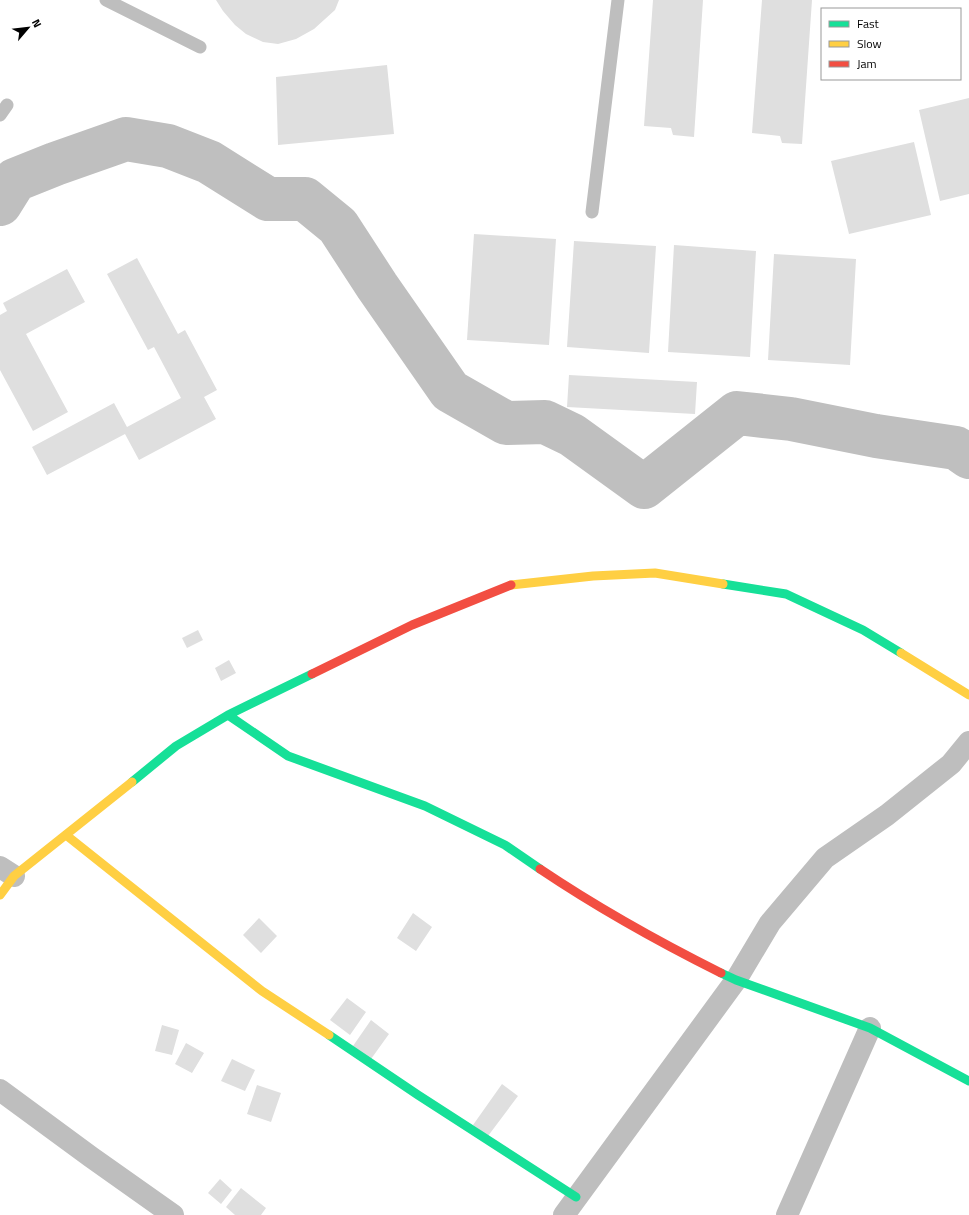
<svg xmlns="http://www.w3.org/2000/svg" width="969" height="1215" viewBox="0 0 969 1215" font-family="'Titillium Web',sans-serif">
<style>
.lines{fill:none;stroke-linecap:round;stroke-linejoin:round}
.river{stroke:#bfbfbf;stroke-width:44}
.building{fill:#dfdfdf}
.lane{stroke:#bebebe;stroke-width:13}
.street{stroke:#bebebe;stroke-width:22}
.fast{stroke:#16e098;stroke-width:9}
.slow{stroke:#ffcf43;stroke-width:9}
.jam{stroke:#f24e42;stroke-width:9}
</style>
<rect width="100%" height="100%" fill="#fff"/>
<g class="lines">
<path class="river" d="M0,204L15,180L55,164L126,139L168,146L209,162L268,199H305L338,226L377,286L450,391L506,423L545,422L572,435L644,487L737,413L791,419L876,436L956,448L969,457"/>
</g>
<path class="building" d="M216,0H339L335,10L314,29L296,39L278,44L263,42L246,34L235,25L223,11Z
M653,0H703L694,137L673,135L671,128L644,126Z
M762,0H812L802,144L782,143L780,136L752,133Z
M387,65L394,134L278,145L276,77Z
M969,98V194L940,201L919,110Z
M914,142L931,215L849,234L831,161Z
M474,234L556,239L549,345L467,340Z
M574,241L656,246L649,353L567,347Z
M674,245L756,251L750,357L668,352Z
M774,254L856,259L850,365L768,360Z
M137,258L178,334L185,330L217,390L204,397L216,419L139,460L125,434L47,475L32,447L114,403L127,427L181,398L154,347L148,350L107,274Z
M67,269L85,302L26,334L68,412L33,431L0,370V315L7,311L3,303Z
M569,375L697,382L695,414L567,407Z
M198,630L203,640L187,648L182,638Z
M229,660L236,673L221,681L215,668Z
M413,913L432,927L416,951L397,938Z
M259,918L277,936L261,953L243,935Z
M347,998L366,1012L350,1035L330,1020Z
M371,1020L389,1034L371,1059L353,1046Z
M162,1025L179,1030L172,1055L155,1051Z
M186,1043L204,1053L192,1073L175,1064Z
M232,1059L255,1070L245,1091L221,1081Z
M502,1084L518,1096L488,1136L473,1125Z
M257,1085L281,1093L271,1122L247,1114Z
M220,1179L232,1190L221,1204L208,1193Z
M241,1188L266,1208L261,1215H235L226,1207Z"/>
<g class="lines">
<path class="lane" d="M106,0L200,47
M0,115L7,105
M592,212L618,0"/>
<path class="street" d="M0,867L14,876
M0,1090L91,1157L173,1215
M564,1215L736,980L770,923L825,858L887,815L951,764L969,742
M787,1215L870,1028"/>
<path class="fast" d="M723,584L786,594L863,630L901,653
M228,715L288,756L425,806L505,845L540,869
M132,782L176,746L228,715L312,674
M721,973L736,980L870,1028L969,1081
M329,1035L418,1095L576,1197"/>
<path class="slow" d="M511,585L593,576L655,573L723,584
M901,653L969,695
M66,835L262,991L329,1035
M0,895L14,876L132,782"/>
<path class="jam" d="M312,674L412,625L511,585
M540,869C598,908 659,942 721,973"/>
</g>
<rect x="821" y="8" width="140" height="72" fill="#ffffff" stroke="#999999"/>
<rect x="829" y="21" width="20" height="6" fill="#16e098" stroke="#999999"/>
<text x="857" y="28" font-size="12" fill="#000000">Fast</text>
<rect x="829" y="41" width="20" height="6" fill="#ffcf43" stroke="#999999"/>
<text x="857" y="48" font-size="12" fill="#000000">Slow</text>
<rect x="829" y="61" width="20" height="6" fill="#f24e42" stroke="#999999"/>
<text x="857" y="68" font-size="12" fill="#000000">Jam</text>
<g transform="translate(28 28) rotate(62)" stroke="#ffffff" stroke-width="3" paint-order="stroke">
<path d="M0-3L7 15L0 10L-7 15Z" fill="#000000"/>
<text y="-6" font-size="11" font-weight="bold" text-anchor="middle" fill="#000000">N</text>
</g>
</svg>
